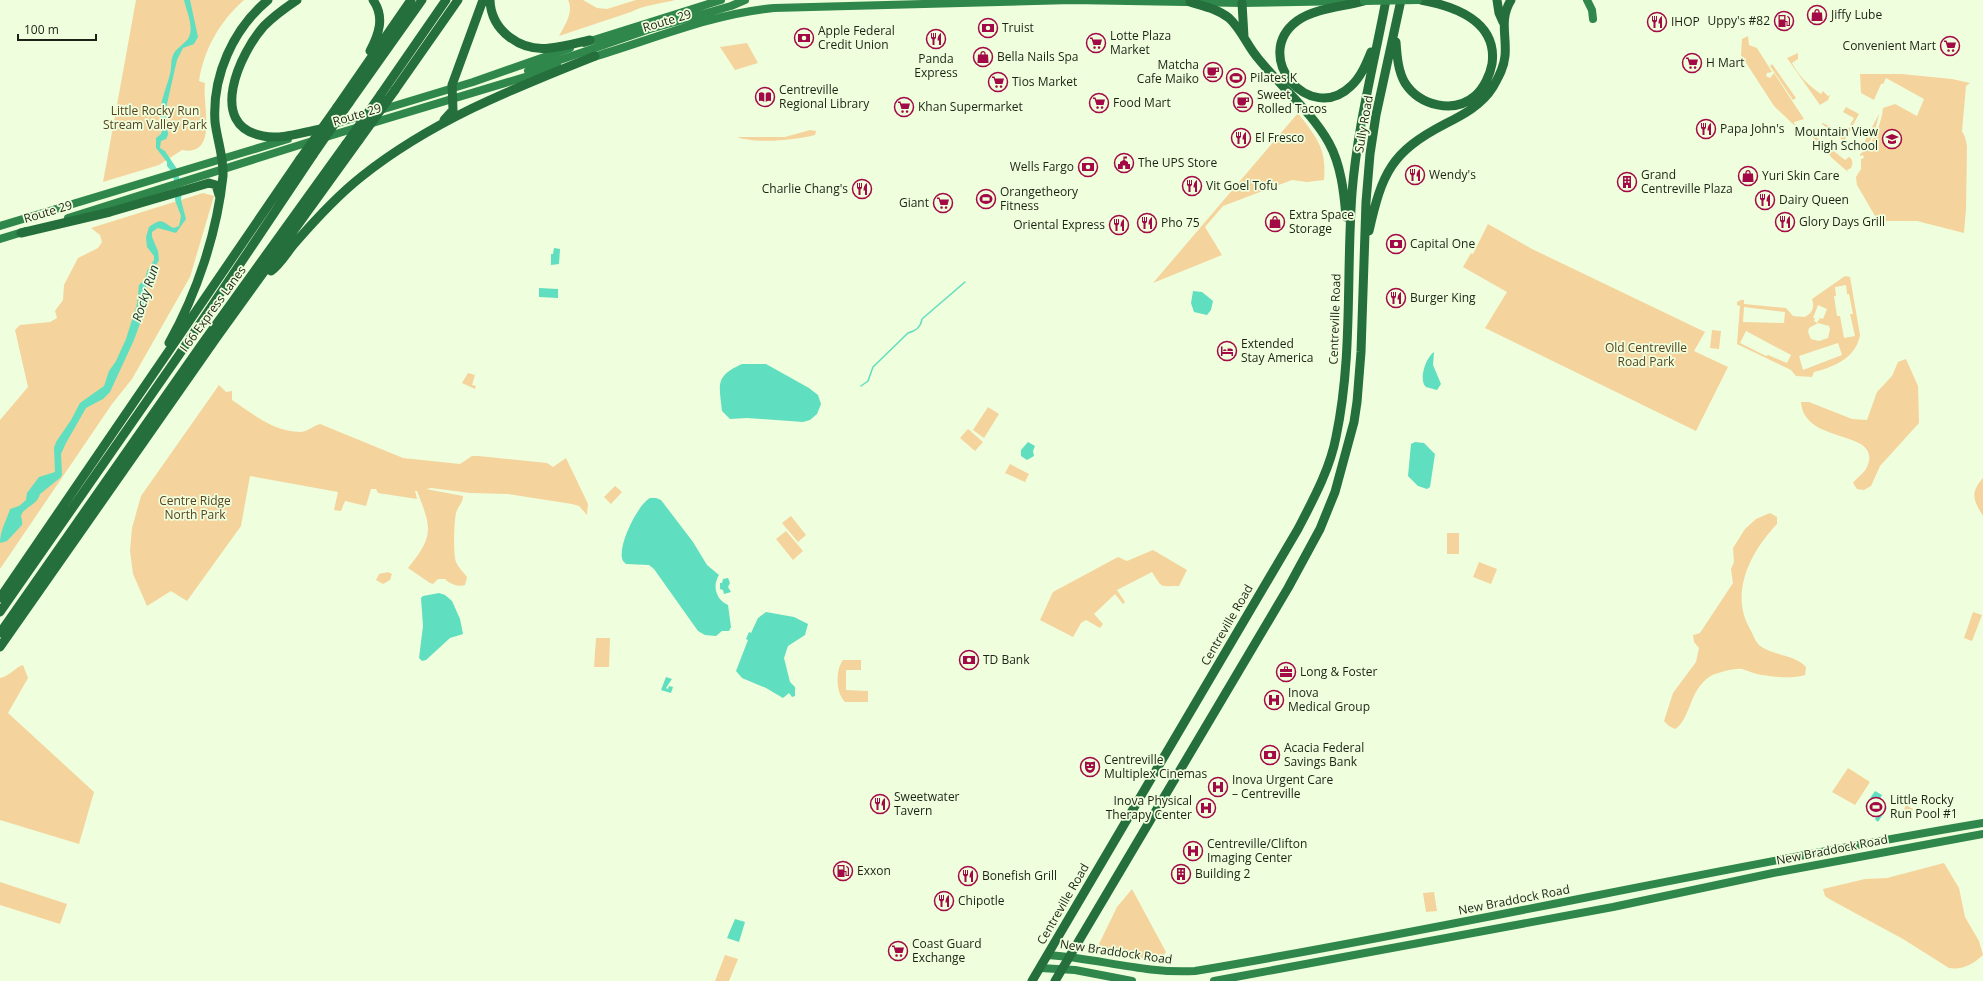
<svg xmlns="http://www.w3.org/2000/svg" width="1983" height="981" viewBox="0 0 1983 981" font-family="'Open Sans',sans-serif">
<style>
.green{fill:#f5d39c;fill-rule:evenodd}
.water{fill:#60dec0}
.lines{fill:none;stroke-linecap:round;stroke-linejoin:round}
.stream{stroke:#60dec0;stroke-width:1.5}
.major{stroke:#30874c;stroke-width:8}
.highway{stroke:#246f3c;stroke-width:9}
.major-bridge{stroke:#30874c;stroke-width:8}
.highway-bridge{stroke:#246f3c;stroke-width:9}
.labels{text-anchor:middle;stroke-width:3.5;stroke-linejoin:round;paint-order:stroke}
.poi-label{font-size:12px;fill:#1d2216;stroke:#effedc;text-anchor:start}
.street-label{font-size:12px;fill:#1d2216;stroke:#effedc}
.park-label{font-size:12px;fill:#58421e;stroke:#effedc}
.water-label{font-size:13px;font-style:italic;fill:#1c322c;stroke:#effedc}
</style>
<rect width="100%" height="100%" fill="#effedc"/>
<path class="green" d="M136,0H244C220,21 204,49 199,81L205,83C202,105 219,157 182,150L159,165L103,182Z
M568,0H583L597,8L607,9L636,0H675C660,4 643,5 631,12L559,36C565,25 574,12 568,0Z
M1748,36L1749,45L1757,48L1772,72L1767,73L1766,76L1770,78L1774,73L1804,119L1794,122L1795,126L1774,106L1741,55L1742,39Z
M747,43L758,63L735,70L720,47Z
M1798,53V59L1792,63C1799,76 1809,86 1821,94L1823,91L1828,96L1830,95L1828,100L1820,105L1787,58Z
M1772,64L1796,98L1793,100L1770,66Z
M1860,74H1901L1952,79L1970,83L1966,86L1962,131L1965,137L1967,146L1966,209L1964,233L1917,221H1878L1857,185L1856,177L1861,169V159L1864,158L1863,155L1860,156V154C1873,147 1882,121 1883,108L1895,104L1917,116L1924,99L1886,78L1883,84H1881L1874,100L1861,93Z
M1846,107L1859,114L1853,125H1850L1854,118L1843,112Z
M1298,113C1316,137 1327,148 1324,180L1307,182L1292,180L1223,206L1205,227L1222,255L1153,283Z
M1879,114C1876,128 1872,145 1859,152Z
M1823,123L1845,134L1849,127L1851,129L1844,141L1822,124Z
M1808,129H1812L1811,133L1845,160L1849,157C1853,159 1853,164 1851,168L1847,170L1848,172L1832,158L1809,133L1806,135L1805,131Z
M810,130L816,131L815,135C795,140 757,144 737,137H785Z
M203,193L214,196L190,277L132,379L112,404L0,569V420L28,387L15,330L20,325L50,322L57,318L55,311L63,300L64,285L78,258L98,248L102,242L100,235L91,228Z
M1488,224L1532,249L1705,332L1694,351L1728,367L1696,431L1485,328L1507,292L1463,267L1471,253L1473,254Z
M1845,276L1850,277L1860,335C1856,358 1834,367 1814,372L1812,377L1796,376L1791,370L1737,344L1740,306L1737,305V302L1741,300H1744V304L1786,308L1793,316L1804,317C1812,314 1815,307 1812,299ZM1846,285L1847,294H1849L1853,314H1850L1855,336L1844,338L1840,316H1837L1834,296H1836L1835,287ZM1818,305L1827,309L1823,319L1820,318L1817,323L1814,321L1815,318H1813ZM1744,307L1785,312L1784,323L1743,322ZM1818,323L1829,326L1830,329L1828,338L1819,341L1811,339L1808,332L1809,328ZM1746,331L1791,355L1787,363L1768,355L1766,356L1740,343ZM1838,343L1842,355L1803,370L1799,356Z
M1712,330L1721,331L1719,349L1710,348Z
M1906,359L1918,386L1919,423L1880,466L1871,486L1864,490L1857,489L1853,483C1857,478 1865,472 1867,467C1884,428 1804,446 1801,402H1809L1852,419L1867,420L1877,392L1892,376L1898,362Z
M468,373L475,375L472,385L476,386L475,389L462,383Z
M219,385L226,392L232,391V400C253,414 274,432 300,432C307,432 313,426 320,424L403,458L460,464L472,456H478L547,463L553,467L566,458L588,504L587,515L579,506L572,504L508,494L470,493L431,488L426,489L463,496C463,503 458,506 456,513C454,522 453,554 456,562C458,567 463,572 467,577L465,585C457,587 450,584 445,579H438L433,584L430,583L408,568C434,536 432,529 417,491H415L417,499L378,493L376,489H371L366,506L345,501L341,511L334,510L338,492L250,476L241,526L187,601L171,591L147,606L133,574L130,551L132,528L141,496Z
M988,407L999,414L984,438L973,430Z
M968,429L983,442L975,451L960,438Z
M1010,464L1029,474L1025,482L1005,473Z
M1983,478V516C1973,500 1970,493 1983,478Z
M615,486L622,492L611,504L604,497Z
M1770,513L1777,517V524C1751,551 1729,593 1750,629C1753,634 1755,641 1759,645C1773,656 1794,654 1806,667L1805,675C1793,679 1775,677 1762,675C1755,674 1749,671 1742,669C1735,668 1715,673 1709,677C1688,692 1691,719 1675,729L1669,726L1664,721L1673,693L1696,662L1699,648L1694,642L1693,635L1700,633L1733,583L1731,569L1734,562L1733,548L1745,529L1756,519Z
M791,516L806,535L798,542L782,523Z
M786,531L803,551L793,560L776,539Z
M1447,533H1459V554H1447Z
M1153,550L1187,570L1179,586C1159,586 1163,589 1152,572L1117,590L1125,602L1123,604L1115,594L1094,614L1103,624L1100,628L1086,620L1081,623L1073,637L1040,620L1053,592L1118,557L1127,561Z
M1479,562L1497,569L1491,584L1473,577Z
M388,572L392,574L390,580L383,584L376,580L379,574Z
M1973,612L1982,615L1972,641L1964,638Z
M596,638H610L609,667H594Z
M843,660H861V670H846V690L868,691V702H845C836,694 835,670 843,660Z
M23,665L28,678L8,713L94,792L79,844L0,820V678C10,676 14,668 23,665Z
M1848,768L1870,782L1855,805L1832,792Z
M1906,805L1913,809L1907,820L1900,819Z
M1944,863L1959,888L1965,917L1979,941L1983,955C1973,964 1963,970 1949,968L1903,939L1831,900L1825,896L1823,889L1865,879L1887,878Z
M0,882L67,904L60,924L0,905Z
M1132,889L1166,952L1159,961L1107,951L1099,944L1117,907Z
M1434,892L1437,911L1426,912L1423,893Z
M725,955L738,959L729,981H715Z"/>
<path class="water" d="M184,0H190L198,37L194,44L183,48L177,60L167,104L166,114L168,135L166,139L161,141L160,148L165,151L177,169L182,190L181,200L186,219L176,233L158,228L152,232V237L158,251L159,260L147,281L143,315L134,340L110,392L103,399L86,408L66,443L61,454L62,475L60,478L40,494C37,506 23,507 21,516C21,518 23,521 22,525L7,541L0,543C0,530 6,522 10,509L19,506L26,500L27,493L39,477L55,472L54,448L56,442L71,420L80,403L104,386L109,371L116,361L126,339L137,304L139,285L145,279L147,271L154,260V256L147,247L146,237L149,227C164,216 162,223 174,228L179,226L181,216L175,200L176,188L172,172L167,166V162L156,148V138L161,134L163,128C155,111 166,91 170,74C172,67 170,60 174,53C178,47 186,43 189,37C194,26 186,10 184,0Z
M554,248L560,249L559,264L551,265V254H553Z
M539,288L558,289V298L539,297Z
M1193,291L1202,292L1213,301L1211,310L1207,315L1194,312L1191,303Z
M1434,352L1433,365L1441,384L1437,390L1426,387C1418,380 1426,357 1434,352Z
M742,364H766L809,388L818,395L821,404L817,414L810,420L803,422L747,418L730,419L722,411C719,384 715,376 742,364Z
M1028,442L1035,446L1033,451L1034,456L1027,460L1021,456V450Z
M1415,442L1424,443L1435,454L1430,487L1427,489L1418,486L1408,476L1411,444Z
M650,498H656L661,500L693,542L707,565L719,575C712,586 716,600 728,605L731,627L729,631H722L716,636L705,635L698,631L654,569L649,565L626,564L623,561C616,548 638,504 650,498Z
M728,578L730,583L728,587L731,592L724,594L723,590L720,589V583H722L723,579Z
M439,593L445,595L452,601L460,619L463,634L450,638L426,660L422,661L419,658L423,626L421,598L423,596Z
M766,612L794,617L808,624L805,635L788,646L784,658L790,682L795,687V696L792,697L789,693L783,698L766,688L742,678L736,671L748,640L746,639L749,632L751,633L758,618Z
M666,677L672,679L666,688L668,689L669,686L673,687L671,693L661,690Z
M1875,791L1882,795L1878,802L1887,808L1878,822L1875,819L1878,814L1865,806Z
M735,919L745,922L739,942L727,938Z"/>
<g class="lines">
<path class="stream" d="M861,386L868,381L873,367L908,333C916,331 921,327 922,319L965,282"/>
<path class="major" d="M1587,0L1592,10L1593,19
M584,43L721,0
M590,58C651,40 711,14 774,8L1072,0L1242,3L1351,1
M528,71L650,29L731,6L745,0
M331,125L473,82L570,48
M68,218L306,143L558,67
M0,226L288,139
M0,239L26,231
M1048,955C1097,958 1145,974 1195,971C1458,927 1719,867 1983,823
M1040,968L1075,970L1132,981
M1214,981L1613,907L1773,873L1983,834"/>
<path class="highway" d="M297,0C285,8 274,16 264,26C240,53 206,126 263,136C281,140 303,132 321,129
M490,0C491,31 521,52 550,48C564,47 577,43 590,40
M1497,0L1499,13L1503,22
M1364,1C1343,7 1315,8 1297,21C1250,56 1310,126 1351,86C1361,77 1366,64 1371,52
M1190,2C1203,6 1218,9 1229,18C1241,29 1247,45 1257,57C1280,86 1311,111 1329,143C1341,165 1344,192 1346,217
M1242,3L1244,37
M1396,42C1397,56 1398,71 1405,83C1420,106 1454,114 1475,96C1484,88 1490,75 1492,64C1498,21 1454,6 1421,0
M370,51C379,34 385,17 373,0
M395,90L458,0
M381,94L446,0
M349,103L422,0
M337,107L411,0
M444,120L453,110L452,85L483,0
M1369,231C1382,173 1391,152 1445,124C1463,115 1482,105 1493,87C1498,78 1504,68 1505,56C1507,36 1499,19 1511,0
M21,233L110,212L209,183L216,185L219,195
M271,271C281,264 287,252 295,243C315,220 337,196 361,177C431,121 512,89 595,56
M169,343C197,293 217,233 223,176C224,158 217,139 215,122C212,76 233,29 268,0
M0,598L300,159
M0,612L179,355L313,155
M0,633L202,344L346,144
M0,647L217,337L359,140
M1032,981L1298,529C1313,500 1330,469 1336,437C1353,357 1346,274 1352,193C1357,128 1374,64 1386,0
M1055,981L1288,588L1320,529L1335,492L1354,422L1357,402L1361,352L1366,202L1370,154L1376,115L1401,0"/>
<path class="major-bridge" d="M1364,1L1418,0"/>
<path class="highway-bridge" d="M359,140L395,90
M346,144L381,94
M313,155L349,103
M300,159L337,107"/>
</g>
<defs>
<symbol id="shop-ring" viewBox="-11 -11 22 22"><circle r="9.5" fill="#effedc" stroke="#a20946" stroke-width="1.5"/><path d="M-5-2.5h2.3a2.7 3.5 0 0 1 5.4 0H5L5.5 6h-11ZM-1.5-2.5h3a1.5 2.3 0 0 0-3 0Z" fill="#a20946"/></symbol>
<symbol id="fuel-ring" viewBox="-11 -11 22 22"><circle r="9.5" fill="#effedc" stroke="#a20946" stroke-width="1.5"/><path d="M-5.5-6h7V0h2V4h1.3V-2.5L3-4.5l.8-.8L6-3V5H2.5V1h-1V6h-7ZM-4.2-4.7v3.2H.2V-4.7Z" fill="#a20946"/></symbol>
<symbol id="restaurant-ring" viewBox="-11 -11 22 22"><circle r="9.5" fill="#effedc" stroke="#a20946" stroke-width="1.5"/><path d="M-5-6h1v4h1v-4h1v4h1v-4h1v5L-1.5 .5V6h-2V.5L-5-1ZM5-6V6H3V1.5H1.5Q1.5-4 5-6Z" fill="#a20946"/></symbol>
<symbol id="bank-ring" viewBox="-11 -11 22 22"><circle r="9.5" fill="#effedc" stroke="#a20946" stroke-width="1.5"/><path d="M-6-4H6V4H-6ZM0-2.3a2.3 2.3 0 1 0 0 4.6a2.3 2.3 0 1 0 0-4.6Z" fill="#a20946"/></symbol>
<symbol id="supermarket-ring" viewBox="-11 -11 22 22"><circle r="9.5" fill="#effedc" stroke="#a20946" stroke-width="1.5"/><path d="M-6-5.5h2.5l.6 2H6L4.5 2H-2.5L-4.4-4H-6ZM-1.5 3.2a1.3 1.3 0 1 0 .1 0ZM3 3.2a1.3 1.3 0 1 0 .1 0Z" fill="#a20946"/></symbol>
<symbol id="cafe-ring" viewBox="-11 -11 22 22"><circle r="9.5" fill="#effedc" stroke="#a20946" stroke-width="1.5"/><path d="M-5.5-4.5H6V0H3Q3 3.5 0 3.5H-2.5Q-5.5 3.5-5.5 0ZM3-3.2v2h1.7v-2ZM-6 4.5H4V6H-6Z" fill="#a20946"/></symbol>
<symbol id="stadium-ring" viewBox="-11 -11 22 22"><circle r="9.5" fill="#effedc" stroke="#a20946" stroke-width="1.5"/><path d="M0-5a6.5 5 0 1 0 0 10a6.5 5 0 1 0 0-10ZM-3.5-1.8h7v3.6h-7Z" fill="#a20946"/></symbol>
<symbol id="library-ring" viewBox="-11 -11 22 22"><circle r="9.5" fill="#effedc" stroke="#a20946" stroke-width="1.5"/><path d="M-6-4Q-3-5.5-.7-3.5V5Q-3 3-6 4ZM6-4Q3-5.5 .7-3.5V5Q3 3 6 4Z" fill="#a20946"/></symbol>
<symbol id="school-ring" viewBox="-11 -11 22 22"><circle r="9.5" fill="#effedc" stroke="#a20946" stroke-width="1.5"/><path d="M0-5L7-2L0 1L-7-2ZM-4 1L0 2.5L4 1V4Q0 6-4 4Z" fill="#a20946"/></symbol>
<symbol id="civic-ring" viewBox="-11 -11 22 22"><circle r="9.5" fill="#effedc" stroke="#a20946" stroke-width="1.5"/><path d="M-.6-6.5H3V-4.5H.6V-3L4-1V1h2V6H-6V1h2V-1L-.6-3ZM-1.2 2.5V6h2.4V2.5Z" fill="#a20946"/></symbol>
<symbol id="building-ring" viewBox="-11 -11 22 22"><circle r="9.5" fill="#effedc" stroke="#a20946" stroke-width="1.5"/><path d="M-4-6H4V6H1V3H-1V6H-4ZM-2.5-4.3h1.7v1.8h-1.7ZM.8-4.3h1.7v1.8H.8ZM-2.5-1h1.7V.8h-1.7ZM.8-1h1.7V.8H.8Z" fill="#a20946"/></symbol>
<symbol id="hotel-ring" viewBox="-11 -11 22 22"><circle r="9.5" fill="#effedc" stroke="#a20946" stroke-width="1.5"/><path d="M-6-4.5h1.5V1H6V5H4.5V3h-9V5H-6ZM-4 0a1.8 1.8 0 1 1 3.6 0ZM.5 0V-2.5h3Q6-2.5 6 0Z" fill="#a20946"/></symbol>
<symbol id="office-ring" viewBox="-11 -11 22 22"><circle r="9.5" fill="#effedc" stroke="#a20946" stroke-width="1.5"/><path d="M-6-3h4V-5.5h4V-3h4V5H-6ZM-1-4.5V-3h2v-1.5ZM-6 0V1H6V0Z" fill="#a20946"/></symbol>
<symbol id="hospital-ring" viewBox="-11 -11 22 22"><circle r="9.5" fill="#effedc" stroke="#a20946" stroke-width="1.5"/><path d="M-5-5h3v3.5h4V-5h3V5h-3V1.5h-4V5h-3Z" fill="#a20946"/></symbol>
<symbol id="theatre-ring" viewBox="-11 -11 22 22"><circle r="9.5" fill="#effedc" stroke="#a20946" stroke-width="1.5"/><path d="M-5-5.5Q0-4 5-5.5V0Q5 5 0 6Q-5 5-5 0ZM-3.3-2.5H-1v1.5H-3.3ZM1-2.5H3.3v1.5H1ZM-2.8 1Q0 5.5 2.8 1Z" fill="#a20946"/></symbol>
</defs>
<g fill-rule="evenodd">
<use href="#shop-ring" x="1806" y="4" width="22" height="22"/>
<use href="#fuel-ring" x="1773" y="10" width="22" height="22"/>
<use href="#restaurant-ring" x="1646" y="11" width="22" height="22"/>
<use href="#bank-ring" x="977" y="17" width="22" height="22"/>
<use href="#bank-ring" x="793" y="27" width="22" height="22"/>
<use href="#restaurant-ring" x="925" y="28" width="22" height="22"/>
<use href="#supermarket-ring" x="1085" y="32" width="22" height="22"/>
<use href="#supermarket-ring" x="1939" y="35" width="22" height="22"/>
<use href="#shop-ring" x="972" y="46" width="22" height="22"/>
<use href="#supermarket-ring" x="1681" y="52" width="22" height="22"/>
<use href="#cafe-ring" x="1202" y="61" width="22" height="22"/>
<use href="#stadium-ring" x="1225" y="67" width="22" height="22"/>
<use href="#supermarket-ring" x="987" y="71" width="22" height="22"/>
<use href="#library-ring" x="754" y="86" width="22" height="22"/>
<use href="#cafe-ring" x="1232" y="91" width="22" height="22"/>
<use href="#supermarket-ring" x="1088" y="92" width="22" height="22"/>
<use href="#supermarket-ring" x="893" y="96" width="22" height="22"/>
<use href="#restaurant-ring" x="1695" y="118" width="22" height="22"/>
<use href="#restaurant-ring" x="1230" y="127" width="22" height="22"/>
<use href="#school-ring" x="1881" y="128" width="22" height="22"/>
<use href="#civic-ring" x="1113" y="152" width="22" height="22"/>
<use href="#bank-ring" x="1077" y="156" width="22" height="22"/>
<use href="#restaurant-ring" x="1404" y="164" width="22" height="22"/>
<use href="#shop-ring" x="1737" y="165" width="22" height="22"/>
<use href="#building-ring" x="1616" y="171" width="22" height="22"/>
<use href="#restaurant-ring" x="1181" y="175" width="22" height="22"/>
<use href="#restaurant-ring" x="851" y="178" width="22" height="22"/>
<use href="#stadium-ring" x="975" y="188" width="22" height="22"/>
<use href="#restaurant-ring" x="1754" y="189" width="22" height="22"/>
<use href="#supermarket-ring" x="932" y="192" width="22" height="22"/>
<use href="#shop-ring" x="1264" y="211" width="22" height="22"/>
<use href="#restaurant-ring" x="1774" y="211" width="22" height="22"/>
<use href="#restaurant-ring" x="1136" y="212" width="22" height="22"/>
<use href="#restaurant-ring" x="1108" y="214" width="22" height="22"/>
<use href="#bank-ring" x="1385" y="233" width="22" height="22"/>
<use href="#restaurant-ring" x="1385" y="287" width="22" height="22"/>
<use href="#hotel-ring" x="1216" y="340" width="22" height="22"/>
<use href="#bank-ring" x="958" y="649" width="22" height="22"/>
<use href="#office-ring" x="1275" y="661" width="22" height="22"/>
<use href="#hospital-ring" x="1263" y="689" width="22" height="22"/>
<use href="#bank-ring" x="1259" y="744" width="22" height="22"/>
<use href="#theatre-ring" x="1079" y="756" width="22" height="22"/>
<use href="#hospital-ring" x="1207" y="776" width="22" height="22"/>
<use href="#restaurant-ring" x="869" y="793" width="22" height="22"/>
<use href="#stadium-ring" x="1865" y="796" width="22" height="22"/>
<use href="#hospital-ring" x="1195" y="797" width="22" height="22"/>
<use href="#hospital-ring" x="1182" y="840" width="22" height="22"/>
<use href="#fuel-ring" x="832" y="860" width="22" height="22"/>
<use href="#building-ring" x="1170" y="863" width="22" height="22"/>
<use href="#restaurant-ring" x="957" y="865" width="22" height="22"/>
<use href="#restaurant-ring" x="933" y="890" width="22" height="22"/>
<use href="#supermarket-ring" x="887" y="940" width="22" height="22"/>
</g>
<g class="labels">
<g class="poi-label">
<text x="1831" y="19">Jiffy Lube</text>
<text x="1770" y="25" text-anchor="end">Uppy's #82</text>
<text x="1671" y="26">IHOP</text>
<text x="1002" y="32">Truist</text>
<text x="818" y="35">Apple Federal<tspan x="818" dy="14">Credit Union</tspan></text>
<text x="1110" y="40">Lotte Plaza<tspan x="1110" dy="14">Market</tspan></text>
<text x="1936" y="50" text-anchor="end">Convenient Mart</text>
<text x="997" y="61">Bella Nails Spa</text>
<text x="936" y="63" text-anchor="middle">Panda<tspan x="936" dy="14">Express</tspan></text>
<text x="1706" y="67">H Mart</text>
<text x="1199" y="69" text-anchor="end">Matcha<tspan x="1199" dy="14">Cafe Maiko</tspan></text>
<text x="1250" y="82">Pilates K</text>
<text x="1012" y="86">Tios Market</text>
<text x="779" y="94">Centreville<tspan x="779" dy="14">Regional Library</tspan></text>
<text x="1257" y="99">Sweet<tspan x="1257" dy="14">Rolled Tacos</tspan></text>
<text x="1113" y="107">Food Mart</text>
<text x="918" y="111">Khan Supermarket</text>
<text x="1720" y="133">Papa John's</text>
<text x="1878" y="136" text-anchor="end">Mountain View<tspan x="1878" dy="14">High School</tspan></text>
<text x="1255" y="142">El Fresco</text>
<text x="1138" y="167">The UPS Store</text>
<text x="1074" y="171" text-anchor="end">Wells Fargo</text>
<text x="1429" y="179">Wendy's</text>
<text x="1641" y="179">Grand<tspan x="1641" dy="14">Centreville Plaza</tspan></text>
<text x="1762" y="180">Yuri Skin Care</text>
<text x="1206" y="190">Vit Goel Tofu</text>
<text x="848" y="193" text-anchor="end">Charlie Chang's</text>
<text x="1000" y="196">Orangetheory<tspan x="1000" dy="14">Fitness</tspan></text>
<text x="1779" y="204">Dairy Queen</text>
<text x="929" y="207" text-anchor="end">Giant</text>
<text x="1289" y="219">Extra Space<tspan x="1289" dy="14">Storage</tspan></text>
<text x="1799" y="226">Glory Days Grill</text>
<text x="1161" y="227">Pho 75</text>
<text x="1105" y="229" text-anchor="end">Oriental Express</text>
<text x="1410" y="248">Capital One</text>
<text x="1410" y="302">Burger King</text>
<text x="1241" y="348">Extended<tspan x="1241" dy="14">Stay America</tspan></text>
<text x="983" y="664">TD Bank</text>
<text x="1300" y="676">Long &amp; Foster</text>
<text x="1288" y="697">Inova<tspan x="1288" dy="14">Medical Group</tspan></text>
<text x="1284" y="752">Acacia Federal<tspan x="1284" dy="14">Savings Bank</tspan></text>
<text x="1104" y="764">Centreville<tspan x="1104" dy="14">Multiplex Cinemas</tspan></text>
<text x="1232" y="784">Inova Urgent Care<tspan x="1232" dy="14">– Centreville</tspan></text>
<text x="894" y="801">Sweetwater<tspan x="894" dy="14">Tavern</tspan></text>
<text x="1890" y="804">Little Rocky<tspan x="1890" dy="14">Run Pool #1</tspan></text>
<text x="1192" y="805" text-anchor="end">Inova Physical<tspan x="1192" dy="14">Therapy Center</tspan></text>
<text x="1207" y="848">Centreville/Clifton<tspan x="1207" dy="14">Imaging Center</tspan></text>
<text x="857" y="875">Exxon</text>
<text x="1195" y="878">Building 2</text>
<text x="982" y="880">Bonefish Grill</text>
<text x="958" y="905">Chipotle</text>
<text x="912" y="948">Coast Guard<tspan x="912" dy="14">Exchange</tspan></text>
</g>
<g class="street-label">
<text transform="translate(667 21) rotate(-17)" y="4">Route 29</text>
<text transform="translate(357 115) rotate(-17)" y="4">Route 29</text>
<text transform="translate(1364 124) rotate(-80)" y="4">Sully Road</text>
<text transform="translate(48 212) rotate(-17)" y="4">Route 29</text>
<text transform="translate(213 309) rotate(-54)" y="4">I 66 Express Lanes</text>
<text transform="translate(1335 319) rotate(-88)" y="4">Centreville Road</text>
<text transform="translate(1227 625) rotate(-60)" y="4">Centreville Road</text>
<text transform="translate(1832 850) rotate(-11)" y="4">New Braddock Road</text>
<text transform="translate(1514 900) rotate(-11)" y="4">New Braddock Road</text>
<text transform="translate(1063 904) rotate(-60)" y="4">Centreville Road</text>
<text transform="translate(1116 952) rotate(8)" y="4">New Braddock Road</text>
</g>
<g class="park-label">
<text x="155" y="115">Little Rocky Run<tspan x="155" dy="14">Stream Valley Park</tspan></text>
<text x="1646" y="352">Old Centreville<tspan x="1646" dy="14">Road Park</tspan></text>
<text x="195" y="505">Centre Ridge<tspan x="195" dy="14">North Park</tspan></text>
</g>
<g class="water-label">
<text transform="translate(145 293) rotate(-72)" y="5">Rocky Run</text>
</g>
</g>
<path d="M18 34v6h78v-6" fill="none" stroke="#1d2216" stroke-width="2"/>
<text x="24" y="34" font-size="12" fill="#1d2216" stroke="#effedc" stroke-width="3" paint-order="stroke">100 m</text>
</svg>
